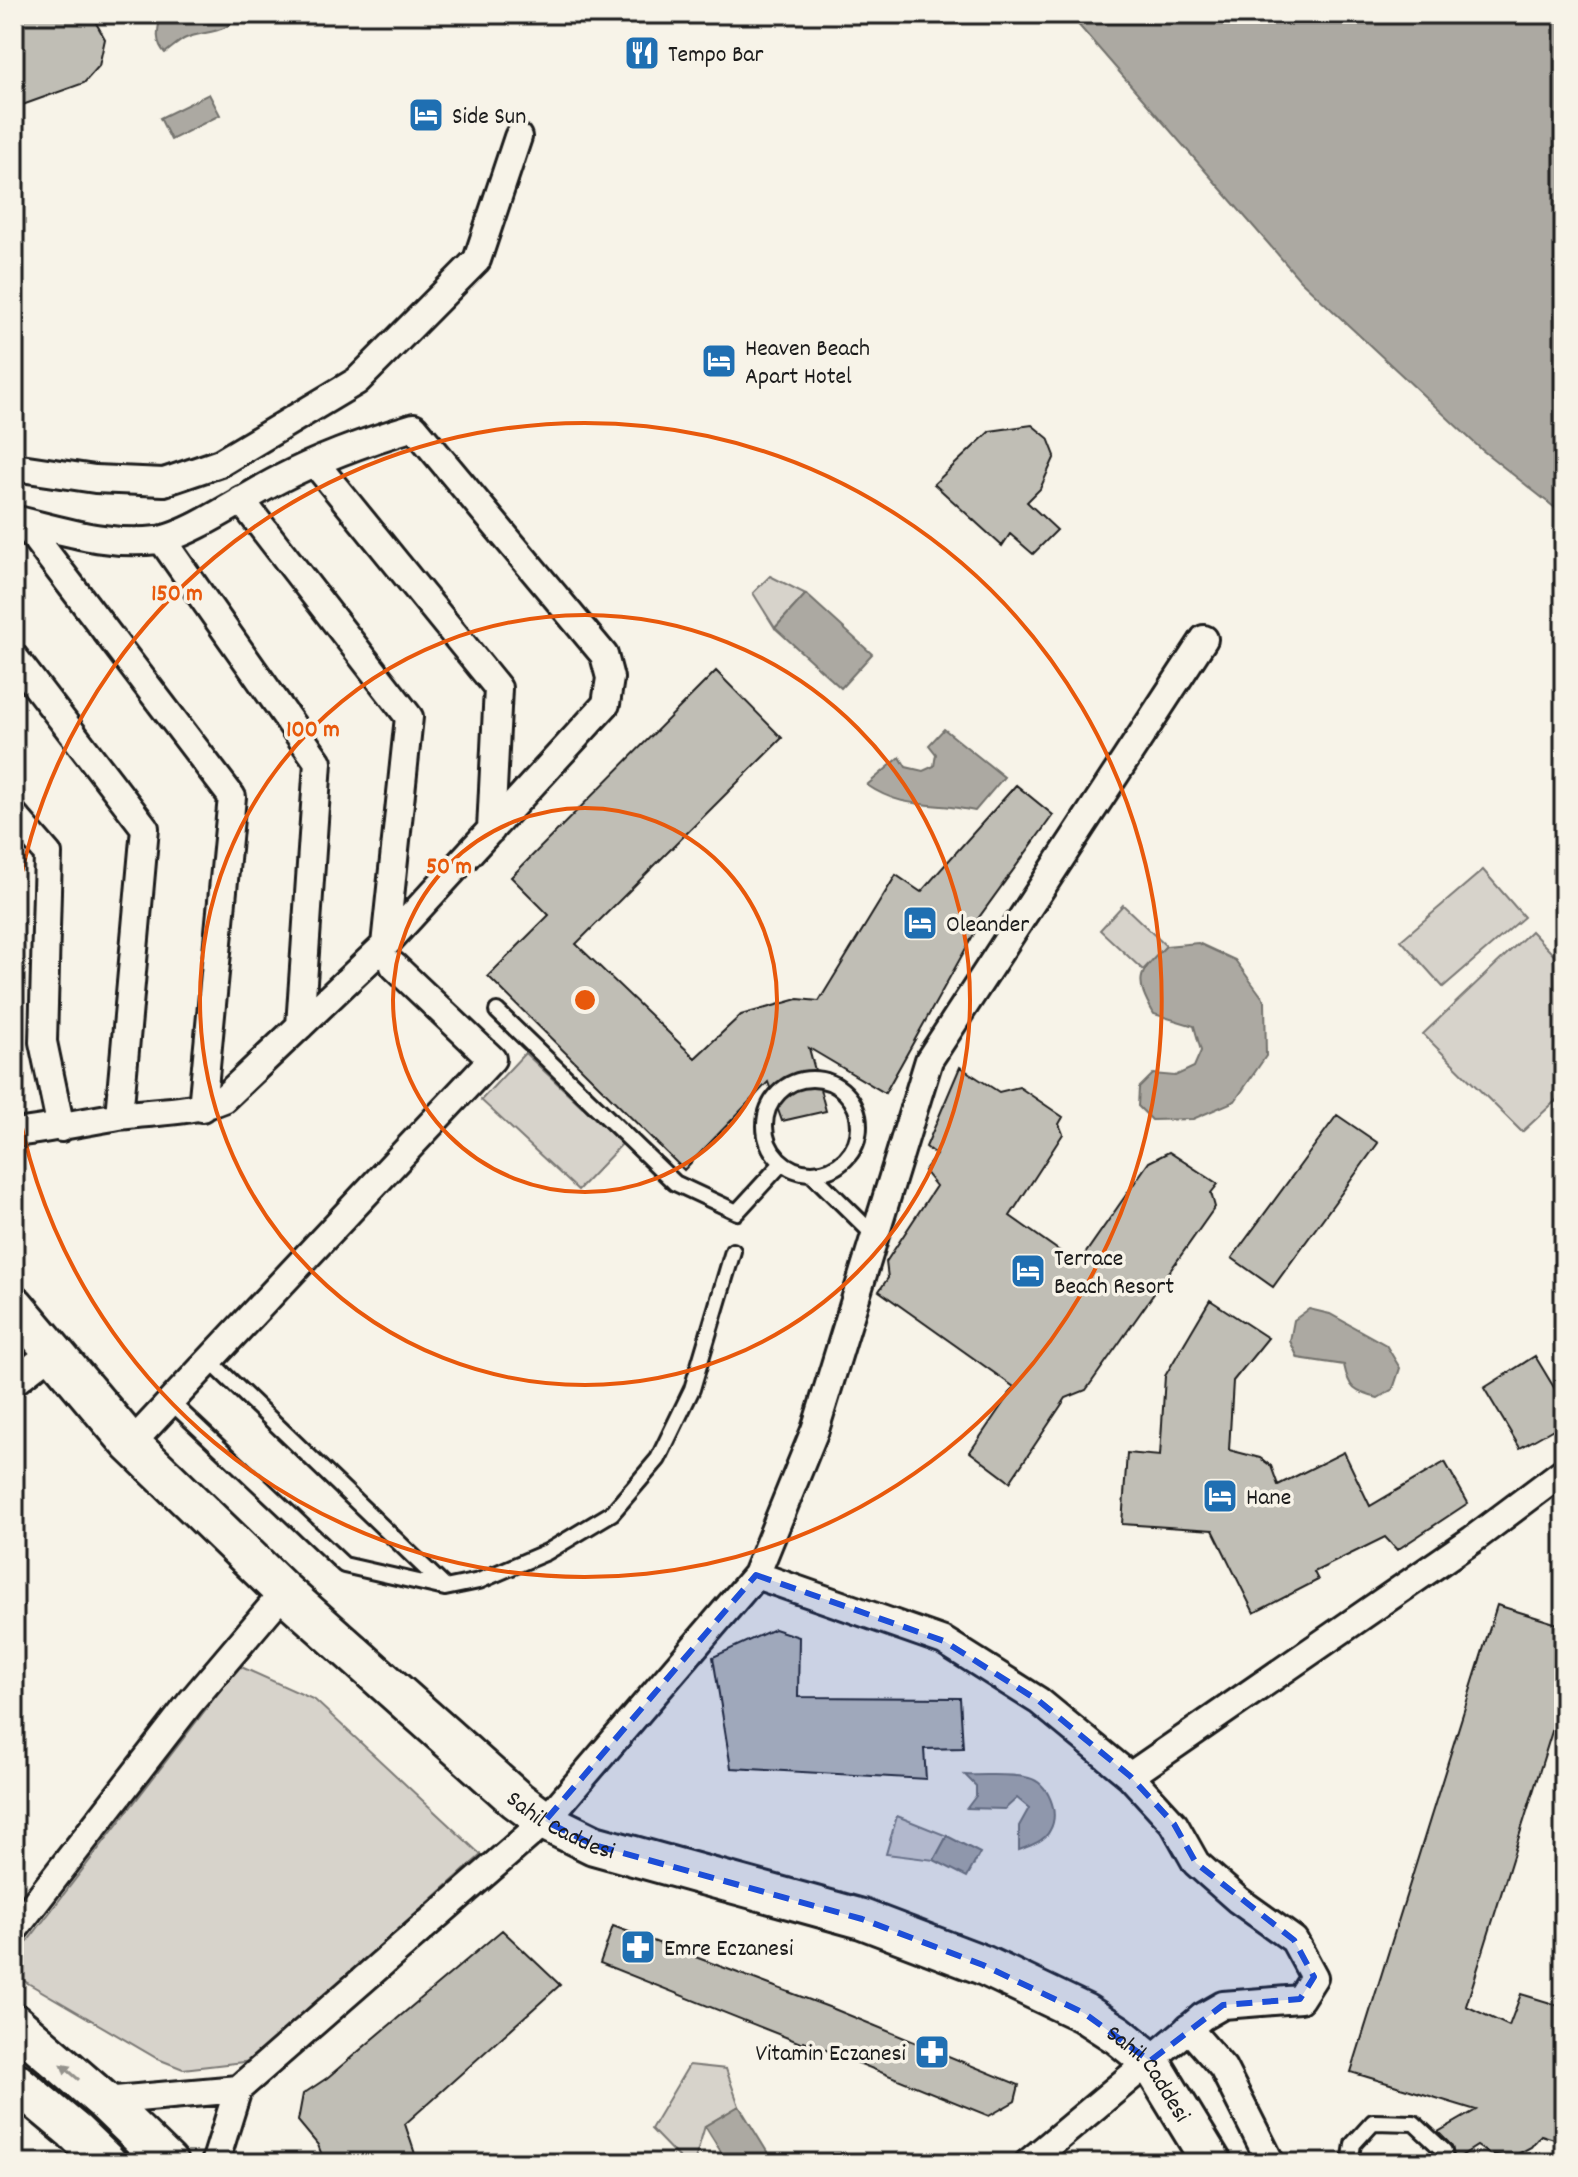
<svg xmlns="http://www.w3.org/2000/svg" width="1578" height="2177" viewBox="0 0 1578 2177" font-family="Dekko,sans-serif">
<style>
.green{fill:#d7d3cb;stroke:#7a7874;stroke-width:2}
.water{fill:#aca9a2;stroke:#72716c;stroke-width:2}
.building{fill:#c0beb5;stroke:#1c1c1c;stroke-width:2}
.lines{fill:none;stroke-linecap:round;stroke-linejoin:round}
.service-casing{stroke:#1c1c1c;stroke-width:20}
.minor-casing{stroke:#1c1c1c;stroke-width:32}
.secondary-casing{stroke:#1c1c1c;stroke-width:44}
.service{stroke:#f7f3e8;stroke-width:14}
.minor{stroke:#f7f3e8;stroke-width:26}
.secondary{stroke:#f7f3e8;stroke-width:38}
.oneway{fill:#94928c}
.marked{fill:#1d4ed8;fill-opacity:0.2;stroke:#1d4ed8;stroke-width:6;stroke-dasharray:16 10;stroke-linejoin:round}
.ring{fill:none;stroke:#e8590c;stroke-width:4}
.labels{text-anchor:middle;stroke-width:7;stroke-linejoin:round;paint-order:stroke}
.poi-label{font-size:24px;fill:#1c1c1c;stroke:#f7f3e8;text-anchor:start}
.street-label{font-size:24px;fill:#1c1c1c;stroke:#f7f3e8}
.centre{fill:#e8590c;stroke:#f7f3e8;stroke-width:4}
.ring-label{font-size:24px;text-anchor:middle;font-weight:bold;fill:#e8590c;stroke:#f7f3e8;stroke-width:7;stroke-linejoin:round;paint-order:stroke}
</style>
<rect width="100%" height="100%" fill="#f7f3e8"/>
<filter id="ink" filterUnits="userSpaceOnUse"><feTurbulence type="fractalNoise" baseFrequency=".0125" numOctaves="2"/><feDisplacementMap in="SourceGraphic" scale="16" xChannelSelector="R" yChannelSelector="G"/><feConvolveMatrix kernelMatrix="1 2 1 2 8 2 1 2 1" color-interpolation-filters="sRGB"/></filter>
<g filter="url(#ink)">
<path class="green" d="M770,576L806,594L775,628L753,593Z
M1483,870L1524,917L1443,987L1401,940Z
M1123,905L1166,946L1143,970L1100,930Z
M1531,931L1564,966V1093L1522,1132L1423,1034Z
M525,1053L622,1144L578,1190L481,1100Z
M239,1666L315,1700L481,1855L252,2061L183,2069L158,2059L14,1975V1959Z
M897,1816L947,1836L934,1860L886,1854Z
M689,2065L726,2069L739,2106L705,2126L694,2163H684L651,2129Z"/>
<path class="water" d="M161,14H237C229,35 204,30 186,38C179,41 172,48 165,53C154,41 158,29 161,14Z
M1069,14H1564V515L1482,450L1300,280Z
M209,94L220,115L171,140L160,118Z
M806,594L872,654L841,688L775,628Z
M944,729L1004,777L975,811C934,801 905,811 867,785L900,757L906,767L923,771L934,766L936,754L929,745Z
M1198,943L1235,960L1265,1001L1266,1056L1235,1101L1193,1119L1152,1120L1138,1106L1139,1088L1153,1074L1175,1076L1194,1067L1201,1051L1194,1026L1154,1014C1133,977 1139,974 1166,946Z
M1309,1309L1330,1314L1386,1345L1400,1368L1393,1389L1378,1398C1354,1392 1349,1389 1344,1365L1298,1358L1290,1341L1294,1320Z
M965,1775C985,1776 1009,1773 1029,1778C1048,1783 1060,1812 1050,1830C1045,1841 1030,1846 1019,1850V1826L1029,1808L1017,1798L1005,1809L967,1808L976,1796V1786Z
M947,1836L980,1853L967,1877L934,1860Z
M739,2106L774,2163H728L705,2126Z"/>
<path class="building" d="M25,14H91L105,39L99,66L84,83L14,108V22Z
M1032,425L1048,438L1055,456L1040,489L1027,502L1057,530L1033,554L1010,534L1002,546L934,484L990,431Z
M716,671L782,738L576,944L695,1058L741,1015L798,999L819,1001L896,875L921,892L1016,785L1053,815L975,923L979,925L885,1093L809,1048L826,1111L782,1121L768,1082L684,1170L488,976L549,915L511,877Z
M960,1067L999,1092L1019,1087L1063,1117L1059,1124L1063,1134L1010,1216L1078,1264L1149,1162L1169,1152L1218,1184L1211,1193L1215,1207L1086,1390L1066,1398L1010,1482L970,1452L1014,1387L879,1291L888,1278L886,1262L936,1186L924,1171L936,1155L926,1147Z
M1337,1115L1378,1143L1273,1287L1232,1258Z
M1210,1300L1268,1338L1233,1381L1229,1450L1260,1458L1271,1466L1278,1485L1344,1452L1370,1506L1445,1462L1468,1503L1397,1550L1385,1537L1314,1572L1318,1580L1254,1613L1213,1530L1122,1524L1127,1453L1160,1456L1165,1376Z
M1535,1356L1564,1404V1423L1520,1448L1484,1388Z
M1497,1605L1564,1626V1693L1466,2006L1509,2026L1521,1994L1564,2007V2142L1541,2135L1531,2147L1518,2154L1504,2156L1489,2154L1477,2146L1455,2160L1451,2145L1438,2132L1476,2110L1351,2072Z
M774,1629L799,1637L798,1697L960,1698L963,1748L924,1749L926,1779L731,1768L713,1657Z
M613,1926L834,2009L1019,2085L1015,2101L989,2116L804,2041L803,2044L600,1963Z
M502,1930L560,1985L405,2124L418,2163H325L318,2145L298,2121L303,2094L327,2078Z"/>
<g class="lines">
<defs>
<path id="service" d="M497,1011L675,1183L737,1212L782,1163
M765 1126a47 47 0 1 1 94 0a47 47 0 1 1-94 0Z
M812,1174L874,1235
M210,1361L445,1587
M171,1402L344,1565L445,1588L479,1581L547,1552L612,1513L658,1459L692,1389L733,1251
M1350,2163L1353,2144L1373,2122L1414,2123L1444,2151L1445,2163"/>
<path id="minor" d="M315,463L498,688L491,830
M14,467L95,479L164,482L220,463L357,381L477,260L518,137
M241,500L409,717L385,945
M14,519C64,531 106,546 158,540C189,536 248,495 278,480C322,457 367,441 414,427L604,655L610,678L606,704L385,945L223,1099C190,1113 154,1111 119,1116C84,1122 50,1129 14,1133
M22,521L232,797L202,1108
M162,540L318,762L300,1026
M14,657L145,828L119,1116
M14,815L48,854L43,1042L61,1128
M14,1382L52,1352
M131,1444L492,1059L394,966
M756,1575L944,1641L1039,1701L1130,1776L1174,1824L1196,1863L1238,1900L1294,1940L1314,1977L1300,1999L1223,2005L1202,2017L1028,2163
M1130,1776L1472,1540L1564,1471
M14,1930L190,1703L284,1592
M1188,2028L1223,2068L1271,2163
M104,2101L238,2089L545,1821L756,1575L815,1430L929,1060L1204,639
M215,2163L238,2089"/>
<g id="secondary">
<path id="s1" d="M14,1305L131,1444L284,1592L517,1800L545,1821L594,1845L862,1919L983,1965L1084,2013L1118,2035L1150,2061L1212,2163"/>
<path d="M14,2023L104,2101L168,2163"/>
<path d="M14,2081L74,2131L107,2163"/>
</g>
</defs>
<use href="#service" class="service-casing"/>
<use href="#minor" class="minor-casing"/>
<use href="#secondary" class="secondary-casing"/>
<use href="#service" class="service"/>
<use href="#minor" class="minor"/>
<use href="#secondary" class="secondary"/>
</g>
<defs><path id="oneway-solid" d="M-6-.8H1V-3.2L6.5 0L1 3.2V.8H-6Z" transform="scale(2)"/></defs>
<use class="oneway" href="#oneway-solid" transform="translate(70 2072) rotate(-139)"/>
</g>
<path class="marked" d="M756,1575L944,1641L1039,1701L1130,1776L1174,1824L1196,1863L1294,1940L1314,1977L1300,1999L1223,2005L1150,2061L1084,2013L983,1965L862,1919L594,1845L545,1821Z"/>
<g class="ring">
<circle cx="585" cy="1000" r="192"/>
<circle cx="585" cy="1000" r="385"/>
<path d="M14 915A577 577 0 1 1 14 1085"/>
</g>
<defs>
<symbol id="restaurant-square" viewBox="-11 -11 22 22"><rect x="-9" y="-9" width="18" height="18" rx="4" fill="#1f6fb2" stroke="#f7f3e8"/><path d="M-5-6h1v4h1v-4h1v4h1v-4h1v5L-1.5 .5V6h-2V.5L-5-1ZM5-6V6H3V1.5H1.5Q1.5-4 5-6Z" fill="#fff"/></symbol>
<symbol id="hotel-square" viewBox="-11 -11 22 22"><rect x="-9" y="-9" width="18" height="18" rx="4" fill="#1f6fb2" stroke="#f7f3e8"/><path d="M-6-4.5h1.5V1H6V5H4.5V3h-9V5H-6ZM-4 0a1.8 1.8 0 1 1 3.6 0ZM.5 0V-2.5h3Q6-2.5 6 0Z" fill="#fff"/></symbol>
<symbol id="pharmacy-square" viewBox="-11 -11 22 22"><rect x="-9" y="-9" width="18" height="18" rx="4" fill="#1f6fb2" stroke="#f7f3e8"/><path d="M-2-6h4v4h4v4h-4v4h-4v-4h-4v-4h4Z" fill="#fff"/></symbol>
</defs>
<g fill-rule="evenodd">
<use href="#restaurant-square" x="622" y="33" width="40" height="40"/>
<use href="#hotel-square" x="406" y="95" width="40" height="40"/>
<use href="#hotel-square" x="699" y="341" width="40" height="40"/>
<use href="#hotel-square" x="900" y="903" width="40" height="40"/>
<use href="#hotel-square" x="1008" y="1251" width="40" height="40"/>
<use href="#hotel-square" x="1200" y="1476" width="40" height="40"/>
<use href="#pharmacy-square" x="618" y="1927" width="40" height="40"/>
<use href="#pharmacy-square" x="912" y="2032" width="40" height="40"/>
</g>
<g class="labels">
<g class="poi-label">
<text x="668" y="61">Tempo Bar</text>
<text x="452" y="123">Side Sun</text>
<text x="745" y="355">Heaven Beach<tspan x="745" dy="28">Apart Hotel</tspan></text>
<text x="946" y="931">Oleander</text>
<text x="1054" y="1265">Terrace<tspan x="1054" dy="28">Beach Resort</tspan></text>
<text x="1246" y="1504">Hane</text>
<text x="664" y="1955">Emre Eczanesi</text>
<text x="906" y="2060" text-anchor="end">Vitamin Eczanesi</text>
</g>
<g class="street-label">
<text dy="8" stroke="none"><textPath href="#s1" startOffset="758">Sahil Caddesi</textPath></text>
<text dy="8" stroke="none"><textPath href="#s1" startOffset="1406">Sahil Caddesi</textPath></text>
</g>
</g>
<circle cx="585" cy="1000" r="12" class="centre"/>
<g class="ring-label">
<text x="177" y="600">150 m</text>
<text x="313" y="736">100 m</text>
<text x="449" y="873">50 m</text>
</g>
<rect width="1578" height="2177" fill="none" stroke="#f7f3e8" stroke-width="48"/>
<rect x="24" y="24" width="1530" height="2129" fill="none" stroke="#1c1c1c" stroke-width="3" filter="url(#ink)"/>
</svg>
